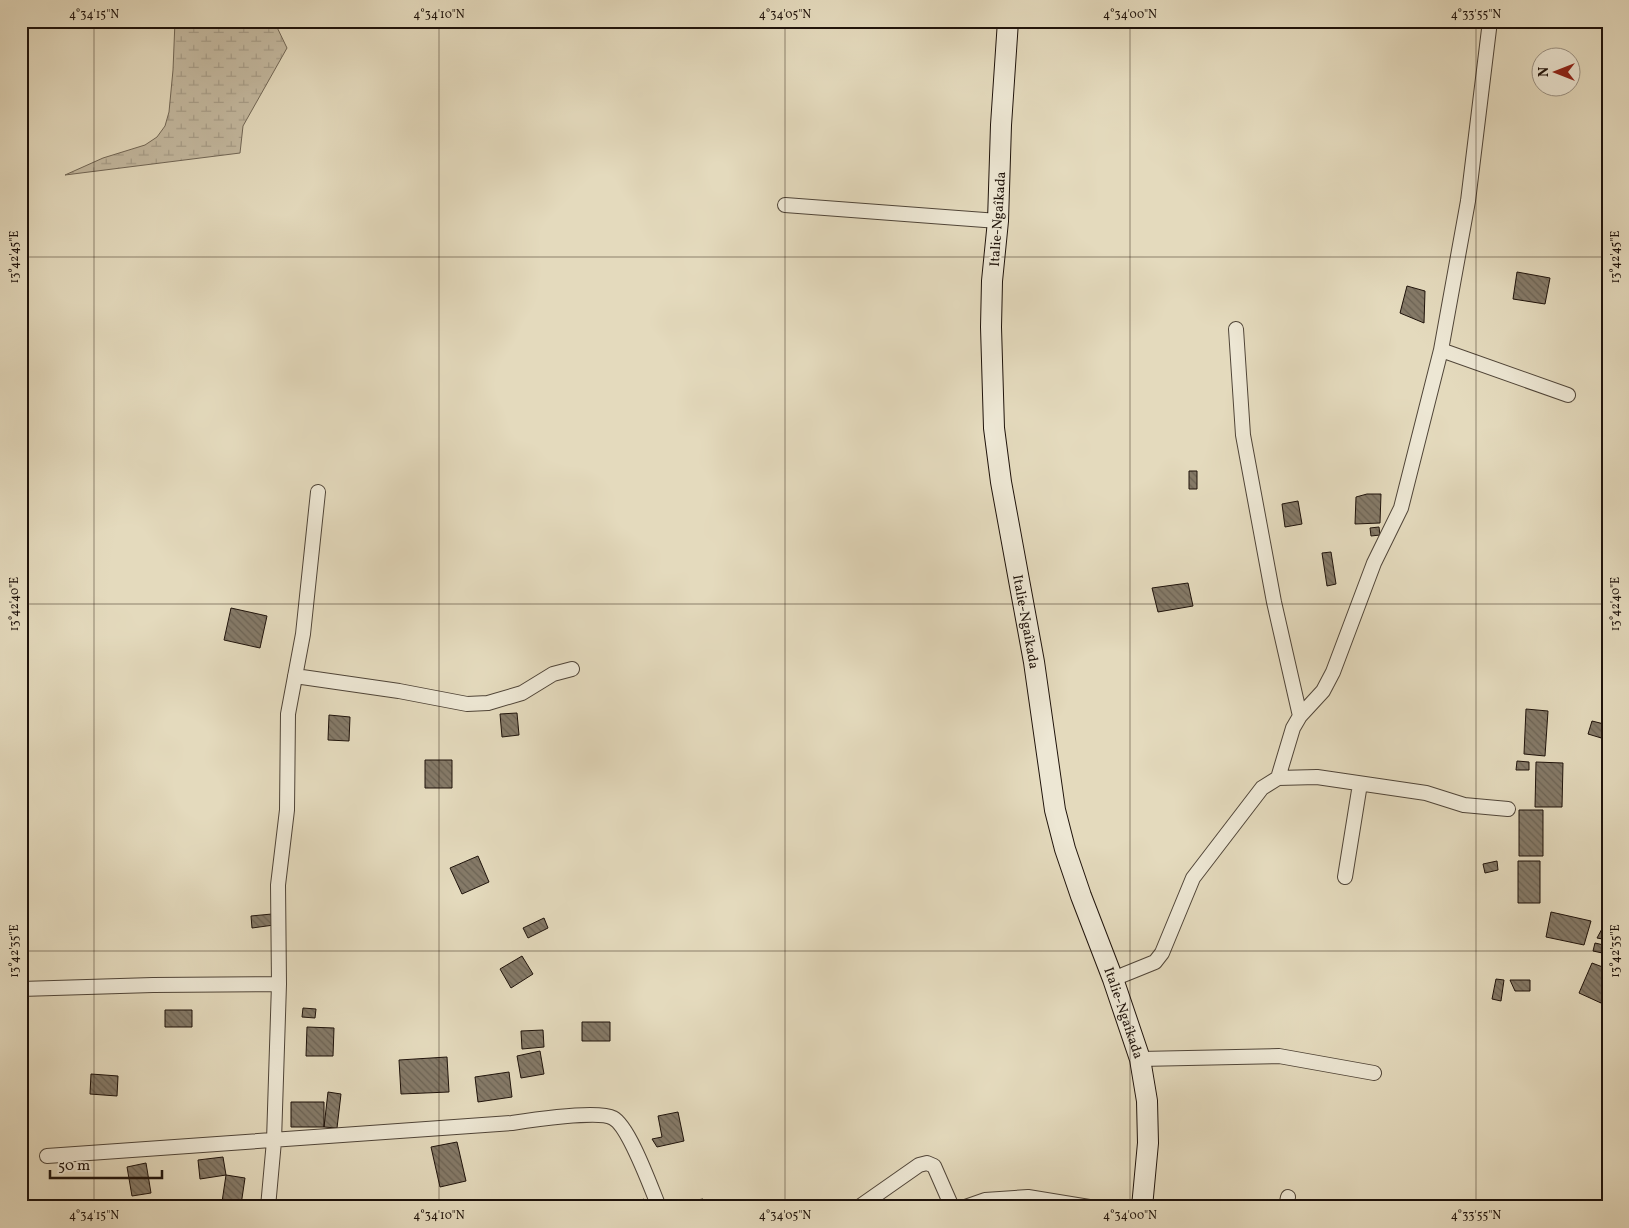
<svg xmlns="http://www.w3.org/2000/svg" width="1629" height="1228" viewBox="0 0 1629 1228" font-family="Vollkorn,serif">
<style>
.wetland{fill:url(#wetland-marsh);stroke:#716655}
.building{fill:url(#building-back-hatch);stroke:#1f130b}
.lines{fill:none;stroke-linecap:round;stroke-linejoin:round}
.street-casing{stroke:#504538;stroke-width:16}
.secondary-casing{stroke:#1f130b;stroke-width:22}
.street{stroke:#ede7d4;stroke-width:14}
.secondary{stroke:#ede7d4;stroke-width:20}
.ticks{fill:none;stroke:#1f130b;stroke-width:1;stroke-opacity:0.45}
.labels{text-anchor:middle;stroke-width:4.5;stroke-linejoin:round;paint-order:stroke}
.street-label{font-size:14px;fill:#1f130b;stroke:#ede7d4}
.neatline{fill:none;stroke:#1f130b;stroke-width:2}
.ticks-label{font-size:12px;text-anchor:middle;fill:#1f130b}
</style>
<defs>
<pattern id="wetland-marsh" width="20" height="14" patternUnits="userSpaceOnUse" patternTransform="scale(1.25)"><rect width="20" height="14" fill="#c3b89f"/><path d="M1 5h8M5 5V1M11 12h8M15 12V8" fill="none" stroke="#a79d88"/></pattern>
<pattern id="building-back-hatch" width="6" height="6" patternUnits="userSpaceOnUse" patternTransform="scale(1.25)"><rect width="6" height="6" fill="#857a68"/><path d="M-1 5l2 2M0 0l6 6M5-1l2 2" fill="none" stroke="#6c6354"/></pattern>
</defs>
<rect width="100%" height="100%" fill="#e4dabd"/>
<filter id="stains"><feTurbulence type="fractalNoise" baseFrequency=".004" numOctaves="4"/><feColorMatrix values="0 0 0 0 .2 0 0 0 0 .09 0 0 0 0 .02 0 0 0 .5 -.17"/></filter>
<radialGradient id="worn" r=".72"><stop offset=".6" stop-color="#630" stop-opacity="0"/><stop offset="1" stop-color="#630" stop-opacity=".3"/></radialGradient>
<path class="wetland" d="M175,21H274L287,48L243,126L240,153L65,175L103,158L145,145L157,137L165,126L169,112L173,70Z"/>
<path class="building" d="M1517,272L1550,278L1545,304L1513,299Z
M1407,286L1425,291L1424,323L1400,313Z
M1189,471H1197V489H1189Z
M1367,494H1381L1380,523L1355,524L1356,497Z
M1298,501L1302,524L1285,527L1282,504Z
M1379,527L1380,535L1371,536L1370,528Z
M1331,552L1336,584L1327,586L1322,553Z
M1188,583L1193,606L1158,612L1152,588Z
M231,608L267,616L260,648L224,640Z
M1526,709L1548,711L1545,756L1524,754Z
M517,713L519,735L502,737L500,714Z
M329,715L350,717L349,741L328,740Z
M1592,721L1608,725V740L1588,734Z
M425,760H452V788H425Z
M1517,761L1529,762V770H1516Z
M1536,762L1563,763L1562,807H1535Z
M1519,810H1543V856H1519Z
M478,856L489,882L462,894L450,868Z
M1497,861L1498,870L1485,873L1483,864Z
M1518,861H1540V903H1518Z
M1551,912L1591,921L1584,945L1546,937Z
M272,914L274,925L252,928L251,916Z
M544,918L548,928L528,938L523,928Z
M1603,927L1608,929V940L1597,938Z
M1595,943L1608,946L1607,954L1593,951Z
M522,956L533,974L511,988L500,969Z
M1592,963L1608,969V988L1601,1003L1579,993Z
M1496,979L1504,980L1501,1001L1492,999Z
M1510,980H1530V991H1515Z
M303,1008L316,1009L315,1018L302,1017Z
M165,1010H192V1027H165Z
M582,1022H610V1041H582Z
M307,1027L334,1028L333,1056H306Z
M543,1030L544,1047L522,1049L521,1031Z
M540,1051L544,1074L521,1078L517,1056Z
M447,1057L449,1092L401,1094L399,1060Z
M509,1072L512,1097L478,1102L475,1077Z
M91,1074L118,1076L117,1096L90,1094Z
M328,1092L341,1094L337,1128L324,1127Z
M291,1102H324V1127H291Z
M678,1112L684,1141L657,1147L652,1139L662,1137L658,1116Z
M457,1142L466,1181L440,1187L431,1147Z
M223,1157L226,1175L200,1179L198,1160Z
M146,1163L151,1193L132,1196L127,1167Z
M226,1175L245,1178L241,1205L222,1202Z
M644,1199L648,1207H628Z
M703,1199L704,1207H685V1202Z"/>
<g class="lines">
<defs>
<path id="street" d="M785,205L998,221
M1236,329L1243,435L1274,602L1300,716
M1441,350L1568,395
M295,676L399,691L467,704L488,703L522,693L553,674L572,669
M1278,778L1293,728L1300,716L1323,691L1333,672L1374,563L1401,508L1441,350L1468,201L1490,21
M1345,877L1360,784
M1113,979L1155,962L1162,953L1193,878L1262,788L1278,778L1317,777L1426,793L1464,805L1508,809
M21,989L153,985L279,984
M1140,1059L1279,1056L1374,1073
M47,1156L512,1123C531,1120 599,1110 613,1118C629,1126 651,1188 659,1207
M268,1207L274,1141L279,984L278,885L287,810L288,714L303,634L318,492
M859,1207L919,1165L927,1163L934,1166L952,1207
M965,1207L985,1200L1028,1197L1089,1207
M1286,1207L1288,1197"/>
<g id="secondary">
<path id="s1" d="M1008,21L1001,125L998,221L992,281L991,327L994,428L1001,482L1034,662L1055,810L1065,849L1081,896L1113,979L1140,1059L1147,1101L1148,1143L1142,1207"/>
</g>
</defs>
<use href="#street" class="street-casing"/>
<use href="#secondary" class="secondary-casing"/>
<use href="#street" class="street"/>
<use href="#secondary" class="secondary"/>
</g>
<path class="ticks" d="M94,21V1207M439,21V1207M785,21V1207M1130,21V1207M1476,21V1207M21,257H1608M21,604H1608M21,951H1608"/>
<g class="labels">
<g class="street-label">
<text transform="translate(997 219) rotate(-86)" y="5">Italie-Ngaîkada</text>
<text dy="5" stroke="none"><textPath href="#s1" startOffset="604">Italie-Ngaîkada</textPath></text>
<text dy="5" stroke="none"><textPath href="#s1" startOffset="1009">Italie-Ngaîkada</textPath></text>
</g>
</g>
<rect width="1629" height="1228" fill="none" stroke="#e4dabd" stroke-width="55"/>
<g transform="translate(1556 72) rotate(270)"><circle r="24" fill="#ede7d4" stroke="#9b9284"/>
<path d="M0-4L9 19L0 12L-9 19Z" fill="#8f2418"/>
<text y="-8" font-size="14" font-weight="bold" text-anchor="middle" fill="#1f130b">N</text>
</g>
<path d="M50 1170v8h112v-8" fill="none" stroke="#1f130b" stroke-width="2.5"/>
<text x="58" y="1170" font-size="15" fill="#1f130b" stroke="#ede7d4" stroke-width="4" paint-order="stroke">50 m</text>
<rect x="28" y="28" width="1574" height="1172" class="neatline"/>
<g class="ticks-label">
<text x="94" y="18">4°34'15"N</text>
<text x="439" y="18">4°34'10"N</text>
<text x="785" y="18">4°34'05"N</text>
<text x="1130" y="18">4°34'00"N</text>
<text x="1476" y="18">4°33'55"N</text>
<text transform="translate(1615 257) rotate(-90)" y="4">13°42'45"E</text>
<text transform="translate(14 257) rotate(-90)" y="4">13°42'45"E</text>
<text transform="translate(1615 604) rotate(-90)" y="4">13°42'40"E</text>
<text transform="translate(14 604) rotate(-90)" y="4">13°42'40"E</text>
<text transform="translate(1615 951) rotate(-90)" y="4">13°42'35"E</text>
<text transform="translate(14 951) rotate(-90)" y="4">13°42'35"E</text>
<text x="94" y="1219">4°34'15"N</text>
<text x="439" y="1219">4°34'10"N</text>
<text x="785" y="1219">4°34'05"N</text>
<text x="1130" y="1219">4°34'00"N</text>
<text x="1476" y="1219">4°33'55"N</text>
</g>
<rect width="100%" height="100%" filter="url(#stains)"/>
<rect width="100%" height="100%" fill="url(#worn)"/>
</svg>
